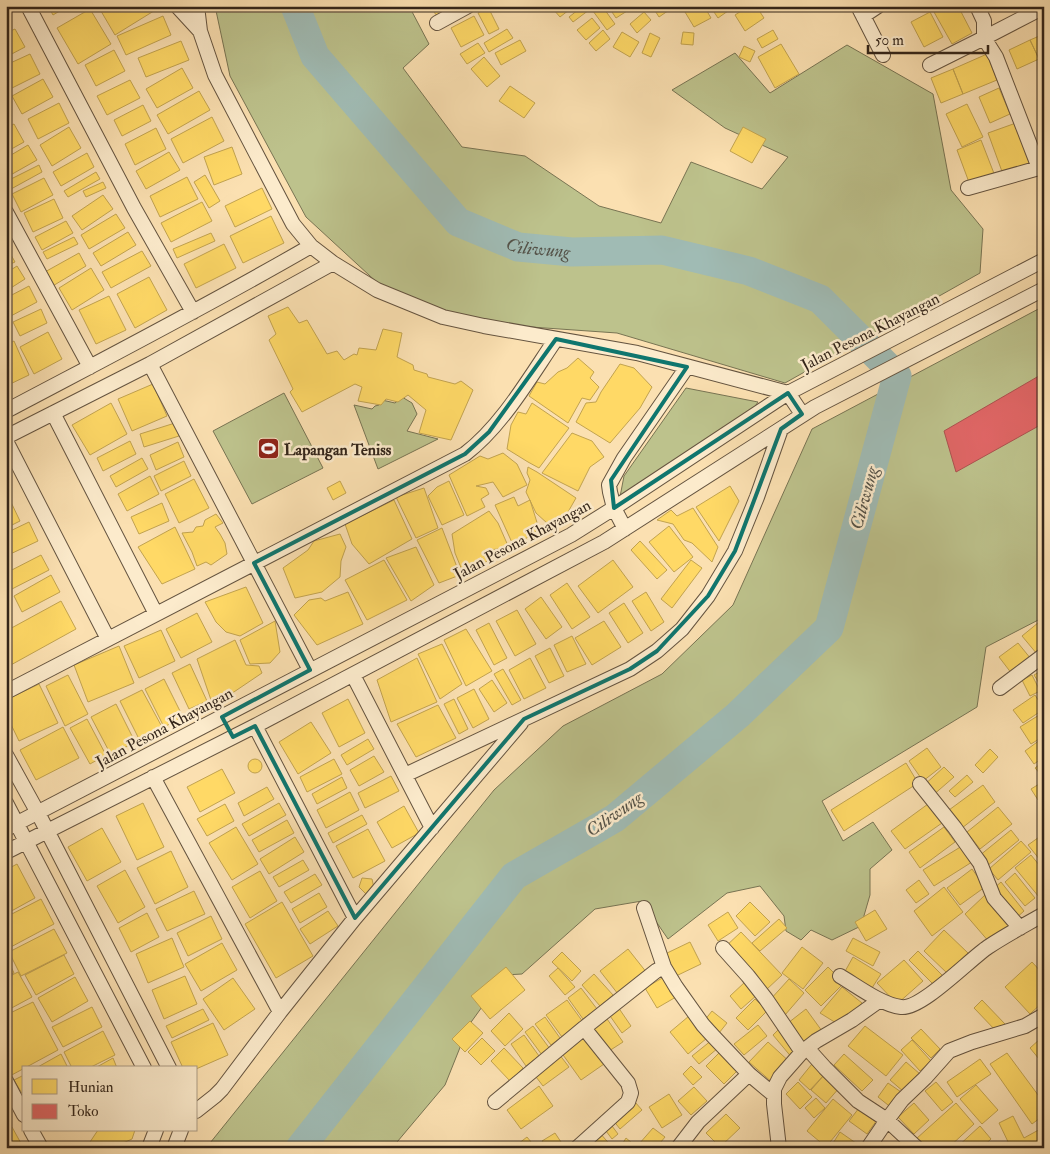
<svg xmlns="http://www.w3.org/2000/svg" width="1050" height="1154" viewBox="0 0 1050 1154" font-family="'IM FELL Double Pica',serif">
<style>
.green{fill:#bdc28c;stroke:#787453}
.homes{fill:#ffd966;stroke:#c2a34f}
.shops{fill:#e06666;stroke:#ac524f}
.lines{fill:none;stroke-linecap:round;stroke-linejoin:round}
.river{stroke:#a0bbb4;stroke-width:29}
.minor-casing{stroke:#655440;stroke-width:16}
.minor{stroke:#fcebcc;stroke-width:14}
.marked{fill:none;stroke:#0f766e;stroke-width:4;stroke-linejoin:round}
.labels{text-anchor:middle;stroke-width:5;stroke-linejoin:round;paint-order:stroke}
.street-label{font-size:16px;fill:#33251a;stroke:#fcebcc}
.poi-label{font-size:16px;font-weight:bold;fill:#33251a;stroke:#fcebcc;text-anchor:start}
.water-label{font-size:18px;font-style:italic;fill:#545248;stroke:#fcebcc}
</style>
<rect width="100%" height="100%" fill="#fbe0b1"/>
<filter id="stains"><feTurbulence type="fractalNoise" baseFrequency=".004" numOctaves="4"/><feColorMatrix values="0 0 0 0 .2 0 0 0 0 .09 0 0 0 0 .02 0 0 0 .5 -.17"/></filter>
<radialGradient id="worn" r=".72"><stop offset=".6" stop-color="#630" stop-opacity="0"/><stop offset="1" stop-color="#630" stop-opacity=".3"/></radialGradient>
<path class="green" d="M215,6H409L429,44L403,68L462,147L525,156L599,206L661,223L691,162L762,189L788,157L725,128L672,90L735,53L770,93L847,45L933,94L951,190L983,229L980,273L785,383L617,333L459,322L382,287L306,217L230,76Z
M1044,306V430L1040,432L1044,440V617L986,647L977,707L822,801L843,841L873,822L892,850L870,869V895L861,926L832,940L811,930L801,940L786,931L784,916L760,886L727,893L668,939L642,901L595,909L522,974L505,975L469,1025L445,1085L392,1148H206L494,790L563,726L662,674L733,605L812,429Z
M686,388L758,402L749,415L619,502L624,476Z
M284,393L323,468L252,504L213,431Z
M402,397L412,403L417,414L407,431L438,439L378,469L354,405L372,409L375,406L379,405L382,400L395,403Z"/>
<path class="homes" d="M48,6H68L53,15Z
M98,6H155L157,9L115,35Z
M429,6H441L445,11L438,17Z
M556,6H574L560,17L553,9Z
M583,6H587L589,10L573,22L569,17Z
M592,6H602L615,24L607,30L590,7Z
M608,6H635L616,18Z
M652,6H675L659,17Z
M704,6L711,18L694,27L682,7Z
M710,6H735L718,18Z
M749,6H756L764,18L745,31L735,15Z
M945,6H958L972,33L952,44L934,12Z
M488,7L499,29L489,34L478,13Z
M90,9L111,44L78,64L57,28Z
M644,12L651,20L637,33L630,24Z
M930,12L943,37L924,47L911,22Z
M163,16L171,35L126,55L117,36Z
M474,16L484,35L461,47L451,28Z
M592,18L600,28L586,40L577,30Z
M15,29L25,47L6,57V33Z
M507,29L513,38L489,52L484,43Z
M603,30L610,39L596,51L589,43Z
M773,30L778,39L762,48L757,39Z
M622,32L639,42L630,57L613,47Z
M683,32L694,33L693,45L681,44Z
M650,33L660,38L651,57L642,53Z
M1044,34V57L1039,59L1030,40Z
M520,40L526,51L501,65L495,53Z
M1030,40L1039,59L1017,69L1009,50Z
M181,41L189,60L146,77L138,58Z
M478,43L485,53L467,64L460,54Z
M781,44L799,74L775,88L758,57Z
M744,46L755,51L750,62L739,57Z
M114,50L125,71L96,86L85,65Z
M30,54L40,74L8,90L6,87V65Z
M987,54L997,80L963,94L953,69Z
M484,57L500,76L487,87L471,69Z
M182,68L193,88L157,108L146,89Z
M953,69L963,94L941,103L931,78Z
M43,79L53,97L22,114L12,96Z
M130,80L140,98L107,115L97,96Z
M510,86L535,103L524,118L499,101Z
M999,88L1010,114L990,123L979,97Z
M199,91L210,110L168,134L157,115Z
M59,103L69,123L38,139L28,119Z
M967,104L983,137L962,147L946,114Z
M143,105L151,121L122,136L114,120Z
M212,117L224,141L183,163L171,139Z
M1016,123L1031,168L1004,177L988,133Z
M14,124L24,142L6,152V128Z
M69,127L81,148L52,166L40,145Z
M743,127L766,139L752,163L730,151Z
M156,128L166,149L135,165L125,144Z
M981,140L995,176L970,185L957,150Z
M28,145L37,160L7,177L6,158Z
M232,147L242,174L214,185L204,157Z
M169,152L180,170L146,189L136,171Z
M87,153L94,167L61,186L53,172Z
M39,165L42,172L11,189L7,181Z
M96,172L100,179L68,197L64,191Z
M205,175L220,201L209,208L194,182Z
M187,177L198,199L160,217L150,196Z
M44,178L53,195L21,212L12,194Z
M103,182L106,188L86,197L83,191Z
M262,188L272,209L235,227L225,206Z
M103,195L113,209L82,230L72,216Z
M54,199L63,218L33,232L24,213Z
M202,202L212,221L171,242L161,223Z
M116,214L125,228L89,249L81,235Z
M271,216L284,243L243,263L230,236Z
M66,221L73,233L42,250L35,237Z
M128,232L136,245L101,266L93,253Z
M211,233L215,241L177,258L173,249Z
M74,237L78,244L47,259L43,252Z
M224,244L236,268L196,288L184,264Z
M6,246L15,262L6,266Z
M142,251L151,266L111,288L102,272Z
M79,253L86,266L51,287L43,273Z
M17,266L25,279L6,291V273Z
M91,268L104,290L72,310L59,288Z
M149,277L167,310L135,328L117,294Z
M29,286L37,302L9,317L6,312V298Z
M109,296L126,330L96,344L79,310Z
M288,307L299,323L307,320L327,354L337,351L344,360L354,354L357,355L359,348L376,350L383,329L402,333L397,357L413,365L414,370L427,374L428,377L455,384L461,381L473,390L451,440L419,433L426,410L408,395L398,402L386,399L381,405L358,401L362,387L355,384L302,412L290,392L293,389L269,340L276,334L268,316Z
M41,309L47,323L20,336L13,322Z
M48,332L62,359L34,374L20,347Z
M14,341L29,375L6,386V345Z
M578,358L594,372L590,378L599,387L590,400L582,398L568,423L529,396L537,382L545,384L558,372L567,368Z
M620,364L634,368L652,387L640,408L610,443L576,422L586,403L596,402L601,392Z
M153,384L167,416L132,431L118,399Z
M111,403L127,434L90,455L72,425Z
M532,403L569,428L539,468L528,462L507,449L511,425L518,412L526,414Z
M175,423L179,436L144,447L140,434Z
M572,433L592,441L604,457L590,467L578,491L542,473Z
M130,441L136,454L103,471L97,458Z
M178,442L184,457L156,470L150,455Z
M503,453L517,464L527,485L503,497L493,482L476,486L486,488L489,494L481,499L485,507L467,516L449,475L480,456L488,459Z
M142,458L148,469L116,487L110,476Z
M184,461L191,476L161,491L154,476Z
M528,467L537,472L576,498L568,512L548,524L536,513L526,492L530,480L527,473Z
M150,476L159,494L127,511L118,494Z
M194,479L209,508L179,523L165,494Z
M340,481L346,493L333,500L327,488Z
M449,481L464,515L442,525L428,496L437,487Z
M730,486L739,501L719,541L696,507Z
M424,488L438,528L416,538L396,497Z
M514,497L518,506L530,500L539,529L514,547L495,505Z
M9,498L20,521L6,528V500Z
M394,500L412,539L369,564L352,544L345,524Z
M162,503L169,521L139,534L131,517Z
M693,508L718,547L712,562L692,543L684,540L673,524L657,520L671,510L677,516Z
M489,511L498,523L509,548L488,550L489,560L464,575L455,553L452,534Z
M216,514L223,523L215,527L220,534L225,543L227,554L211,565L206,562L197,566L192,552L182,533L193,532L196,527L203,526L205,520Z
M29,522L38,541L6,556V533Z
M669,526L693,557L674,572L649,542Z
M175,527L195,569L162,584L138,547Z
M442,528L460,575L439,583L417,540Z
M340,534L346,547L341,561L340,577L322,592L295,598L283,568L308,550L314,541Z
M640,541L667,570L657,579L631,550Z
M416,547L434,585L411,601L386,558Z
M41,555L49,570L10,590L6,583V573Z
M384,560L407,600L367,620L345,580Z
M613,560L633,587L598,613L578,586Z
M691,560L702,568L672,608L661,599Z
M51,575L60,592L22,612L14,596Z
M567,583L590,617L572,629L550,595Z
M246,587L263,623L240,636L226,632L216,622L205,602Z
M348,592L363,624L317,645L294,615L309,600L321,598L325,601Z
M646,592L664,622L651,631L632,601Z
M541,597L562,627L546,639L525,609Z
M61,601L76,629L9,666L6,660V631Z
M624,603L643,633L628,643L609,613Z
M517,610L536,644L515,656L496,621Z
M197,613L212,642L181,658L166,629Z
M1044,618V649L1037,654L1022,636Z
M275,621L280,652L270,663L250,664L240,640Z
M604,621L621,647L592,665L575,638Z
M489,623L507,658L494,665L476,630Z
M466,629L492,671L466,686L444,640Z
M161,630L175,661L139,678L124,646Z
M572,636L586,664L567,672L554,645Z
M235,640L246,665L259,666L262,673L225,698L211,700L197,659Z
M1018,643L1031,659L1012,674L999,657Z
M442,644L462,684L440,699L418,654Z
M119,646L134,683L88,702L74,665Z
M550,648L564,676L549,683L535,656Z
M417,658L437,702L391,722L377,680Z
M530,658L546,688L524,699L509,670Z
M190,664L207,701L189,709L172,673Z
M503,669L521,700L512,705L494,674Z
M1041,671L1044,676V691L1034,675Z
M68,675L88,714L65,726L46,686Z
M1032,675L1040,691L1030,696L1022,680Z
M164,679L183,717L164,727L145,689Z
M492,680L507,703L494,712L479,689Z
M39,684L58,723L19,741L6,714V700Z
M474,689L489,719L473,728L457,698Z
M142,690L162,727L139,739L120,701Z
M1035,695L1044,709L1023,723L1013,710Z
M348,699L365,733L339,747L322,713Z
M454,699L468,729L459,734L444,704Z
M116,704L135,742L111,755L91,717Z
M438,705L456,738L416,757L397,724Z
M1044,712V736L1031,744L1020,727Z
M87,719L106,755L90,764L70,728Z
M311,722L331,753L298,774L279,742Z
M63,727L79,758L36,780L20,750Z
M1044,737V757L1034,764L1025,751Z
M368,739L374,749L347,765L341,755Z
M927,748L941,767L923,781L909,761Z
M990,749L998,757L983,773L975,765Z
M374,756L384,772L359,786L350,770Z
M334,759L342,774L307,792L300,777Z
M248 766a7 7 0 1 1 14 0a7 7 0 1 1-14 0Z
M1044,761V778L1035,768Z
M906,763L918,783L844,831L831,810Z
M944,767L954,777L932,796L923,786Z
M222,769L235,793L200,812L187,787Z
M967,775L973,782L955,797L949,791Z
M391,776L399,791L365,808L358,793Z
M342,777L347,788L317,804L312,794Z
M1044,781V796L1038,800L1031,789Z
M983,785L995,802L962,828L949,810Z
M267,787L274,799L244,816L238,803Z
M350,792L359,810L326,828L317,810Z
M143,803L164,847L137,860L116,816Z
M279,803L286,815L249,836L242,824Z
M225,804L234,821L207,836L197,819Z
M928,804L942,823L905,849L891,831Z
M404,806L419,833L392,848L377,822Z
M998,807L1012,824L980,849L967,832Z
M362,815L367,824L333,843L328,833Z
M287,820L294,833L259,852L252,840Z
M236,827L258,864L232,880L209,843Z
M944,827L955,842L920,868L909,852Z
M102,828L121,862L87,881L68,847Z
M368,829L385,861L353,878L336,846Z
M1011,830L1019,840L987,866L979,856Z
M1042,835L1044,837V865L1028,845Z
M295,837L304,852L269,874L260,859Z
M1021,841L1031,852L998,880L989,869Z
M962,846L972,862L934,886L923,870Z
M171,851L188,887L155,904L137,868Z
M1031,855L1044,871V903L1015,868Z
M303,860L309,870L279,887L273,877Z
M17,864L35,898L6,914V870Z
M972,869L985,887L960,905L947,888Z
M125,870L145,907L118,923L97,886Z
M260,871L277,901L250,918L232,887Z
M1015,873L1035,898L1025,906L1005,882Z
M315,874L322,885L291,903L284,892Z
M362,878L372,879L374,888L366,894L359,887Z
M919,880L929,894L916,903L906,890Z
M1001,882L1024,911L1015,919L992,890Z
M944,887L963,912L932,936L914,911Z
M194,891L205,914L167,931L156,909Z
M319,893L327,907L300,923L292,909Z
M985,895L1011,924L990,943L965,914Z
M41,899L54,924L7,949L6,917Z
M282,902L313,956L276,978L245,924Z
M750,902L770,922L755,936L736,916Z
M875,910L887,929L866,941L855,922Z
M328,911L338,926L310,944L300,929Z
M728,912L738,928L718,941L708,925Z
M147,913L159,937L131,952L119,928Z
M211,916L222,939L188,956L177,933Z
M779,919L787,928L760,951L752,943Z
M54,929L67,953L21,976L9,952Z
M944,930L968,953L948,974L924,951Z
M741,932L782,975L766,990L725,947Z
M172,938L184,967L148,983L136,954Z
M853,938L880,952L873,966L846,951Z
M690,942L701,964L676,976L665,954Z
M222,943L237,970L201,991L185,964Z
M802,947L823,963L803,989L782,973Z
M628,949L647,973L618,994L600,971Z
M918,951L943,976L934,985L909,960Z
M562,952L581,971L572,981L552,962Z
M64,955L74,974L36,995L25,975Z
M6,956L14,973L6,976Z
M853,957L881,974L870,991L843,975Z
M904,960L923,981L897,1004L877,983Z
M1032,962L1044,975V1001L1030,1014L1005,987Z
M506,967L525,990L490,1019L471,996Z
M828,967L844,983L821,1006L805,990Z
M558,968L575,987L565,995L549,976Z
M18,972L32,997L6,1011V978Z
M594,974L613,995L600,1006L582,985Z
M185,976L197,1004L164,1019L152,990Z
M75,977L88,1001L52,1022L38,998Z
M664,977L676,997L657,1008L645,988Z
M233,978L255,1009L224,1030L203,999Z
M789,979L804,993L785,1015L769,1001Z
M745,982L757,995L741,1009L730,996Z
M842,987L862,1003L841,1026L820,1013Z
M581,988L597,1009L583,1019L568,998Z
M755,999L767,1011L748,1030L736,1018Z
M567,1000L583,1022L562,1037L546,1015Z
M982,1000L1005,1024L997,1032L974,1008Z
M33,1002L58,1050L8,1077L6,1074V1015Z
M92,1007L102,1027L63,1047L52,1027Z
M618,1007L631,1026L622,1033L608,1013Z
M203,1009L209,1020L172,1038L166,1026Z
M806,1009L822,1031L804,1044L788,1023Z
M712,1011L727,1023L719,1033L704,1021Z
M509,1013L523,1029L505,1046L491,1031Z
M605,1016L623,1042L609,1051L592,1026Z
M689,1016L707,1038L688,1054L670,1032Z
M545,1017L560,1038L551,1045L535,1024Z
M470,1021L483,1033L465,1052L452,1039Z
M213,1023L228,1055L196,1069V1068H183L171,1042Z
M758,1025L767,1036L744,1055L734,1044Z
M533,1026L550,1049L542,1055L525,1032Z
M865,1026L903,1055L886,1076L848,1046Z
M780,1028L801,1053L793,1059L773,1035Z
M921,1029L940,1049L931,1058L911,1038Z
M103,1031L115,1055L89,1068H72L64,1052Z
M524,1035L539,1056L526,1066L511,1044Z
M584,1036L604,1064L581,1080L561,1052Z
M482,1038L495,1051L481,1065L468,1052Z
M1040,1039L1044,1043V1065L1030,1048Z
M712,1040L718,1048L699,1064L692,1056Z
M912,1040L931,1061L920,1071L901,1050Z
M768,1042L792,1064L774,1084L749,1062Z
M504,1048L523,1068L510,1081L491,1061Z
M721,1051L739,1069L724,1084L706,1066Z
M1007,1053L1044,1103V1115L1032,1124L990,1064Z
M61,1054L68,1068H36Z
M559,1054L569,1067L543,1086L533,1073Z
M844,1054L873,1080L862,1091L834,1065Z
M113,1058L117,1068H95Z
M980,1059L991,1074L957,1097L947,1082Z
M906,1062L920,1074L904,1092L890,1080Z
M812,1064L824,1075L810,1090L799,1080Z
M691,1066L702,1077L693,1085L683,1074Z
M825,1074L840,1087L826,1103L811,1090Z
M24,1075V1095H23L14,1080Z
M798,1082L812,1097L800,1109L786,1094Z
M936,1082L953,1102L942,1111L925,1091Z
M888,1083L904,1094L893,1109L878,1097Z
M976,1085L998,1110L982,1124L960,1099Z
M539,1086L553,1106L521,1129L507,1110Z
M694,1087L707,1101L691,1115L678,1101Z
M669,1094L682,1115L662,1128L649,1107Z
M816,1098L825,1108L814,1118L805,1108Z
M833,1099L852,1115L826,1147L807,1131Z
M635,1102L642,1110L620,1129L613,1120Z
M914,1103L929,1120L914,1134L898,1117Z
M956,1103L974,1124L948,1148H924L916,1139Z
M859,1108L877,1120L867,1134L849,1121Z
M726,1114L740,1128L720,1147L706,1133Z
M1013,1116L1024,1138L1044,1127V1145L1038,1148H1026L1025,1146L1022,1148H1011L999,1123Z
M609,1122L618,1134L612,1139L603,1127Z
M980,1126L991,1139L981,1148H956Z
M12,1127L23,1147L21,1148H6V1131Z
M653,1128L665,1137L656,1148H643L639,1144Z
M98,1130H135L132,1139L112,1148H92L90,1142Z
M599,1132L613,1148H600L592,1139Z
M840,1132L863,1148H830Z
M555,1133L565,1148H547L542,1141Z
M527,1137L536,1148H515L514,1147Z
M626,1138L638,1148H624L621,1146Z"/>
<path class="shops" d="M1044,373V423L956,472L944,431Z"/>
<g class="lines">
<path class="river" id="s1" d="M295,6L315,56L458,222L518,247L572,252L662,250L749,271L820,299L897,376L829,628L738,715L615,818L514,876L300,1148"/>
<defs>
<path id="minor" d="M28,6L134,208L193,312
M177,6L200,31
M197,6L200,31L215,75L293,224L311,246L333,263L377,290L443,317L484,326L637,353L788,393L802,414
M858,6L883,55
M863,16L878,6
M437,23L468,6
M930,65L984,38L1044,7
M968,188L1039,168L996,57L984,38V21L977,6
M6,212L90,367
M150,364L310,670
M6,411C108,357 211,304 311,246
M53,413L156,614
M6,437L150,364L333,263
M6,441L108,639
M625,529L614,508L610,492L609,485L624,458L687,367
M353,675L432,828
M1000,688L1044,655
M6,692L465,454C502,426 530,377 556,339
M255,726L355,918
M6,755L38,813L169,1068
M405,775L630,669L657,651L682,629L708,596L735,551L757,497L781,429
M153,777L280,1012
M920,784L955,828L972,852L980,863L994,898L1020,928
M6,803L144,1068
M6,829L571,535L614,508L788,393L1044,260
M6,852L255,726L604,542L815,407L1044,289
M644,908L664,967L676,987L703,1025L713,1036L749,1074L774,1095
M723,948L748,976L766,999L802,1052
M840,976C857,986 882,1005 901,1007C921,1010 970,959 988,947C1006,935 1025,925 1044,914
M807,1048L825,1068L858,1101L887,1120L917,1148
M6,1081L24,1115
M495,1102L584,1028L656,971L664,967
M196,1111L215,1096L222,1089L280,1012L355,918L521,723
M31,1130L41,1148
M149,1148L156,1130
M174,1148L181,1130
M577,1148L628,1102L631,1093L628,1083L584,1028
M678,1148L698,1122L749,1074
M779,1148L774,1104V1089L780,1077L802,1052L816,1041L852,1020L880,1000
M868,1148L887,1120L902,1100L925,1078L949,1051L972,1042L1025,1026L1044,1015"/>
</defs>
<use href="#minor" class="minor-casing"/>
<use href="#minor" class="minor"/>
</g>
<path class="marked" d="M556,339L687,367L611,480L614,508L788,393L802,414L781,429L735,551L708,596L657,651L630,669L524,719L355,918L255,726L233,737L222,717L310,670L254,563L465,454L489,432Z"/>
<defs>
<symbol id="stadium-square" viewBox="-11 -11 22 22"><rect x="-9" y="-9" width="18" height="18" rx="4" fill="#8f2418" stroke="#fcebcc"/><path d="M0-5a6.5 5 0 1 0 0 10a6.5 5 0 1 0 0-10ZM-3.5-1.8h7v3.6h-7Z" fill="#fff"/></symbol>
</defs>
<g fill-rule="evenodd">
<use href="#stadium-square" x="256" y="436" width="25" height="25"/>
</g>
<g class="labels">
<g class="street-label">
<text transform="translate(870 331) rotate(-27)" y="6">Jalan Pesona Khayangan</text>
<text transform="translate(522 539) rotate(-28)" y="6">Jalan Pesona Khayangan</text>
<text transform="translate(164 727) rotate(-28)" y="6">Jalan Pesona Khayangan</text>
</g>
<g class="poi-label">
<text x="284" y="455">Lapangan Teniss</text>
</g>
<g class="water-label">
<text dy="6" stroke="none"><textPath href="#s1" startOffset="358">Ciliwung</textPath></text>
<text transform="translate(864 498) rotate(-75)" y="6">Ciliwung</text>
<text transform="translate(614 814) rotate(-35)" y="6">Ciliwung</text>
</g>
</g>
<rect width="1050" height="1154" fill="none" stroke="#fbe0b1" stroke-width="25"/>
<rect x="8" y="8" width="1035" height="1139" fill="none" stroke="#33251a" stroke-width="2.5"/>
<rect x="12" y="12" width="1025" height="1129" fill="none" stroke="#33251a"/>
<rect x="22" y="1066" width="175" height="65" fill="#fcebcc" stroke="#ac9c85"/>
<rect x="32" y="1079" width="25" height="15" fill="#ffd966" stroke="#ac9c85"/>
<text x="68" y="1092" font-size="15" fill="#33251a">Hunian</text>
<rect x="32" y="1104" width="25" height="15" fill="#e06666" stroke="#ac9c85"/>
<text x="68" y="1116" font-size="15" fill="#33251a">Toko</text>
<path d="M868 45v8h120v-8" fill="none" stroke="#33251a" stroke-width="2.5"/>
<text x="875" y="45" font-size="15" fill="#33251a" stroke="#fcebcc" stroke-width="4" paint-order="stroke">50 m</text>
<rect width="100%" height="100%" filter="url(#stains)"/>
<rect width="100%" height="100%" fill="url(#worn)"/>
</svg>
